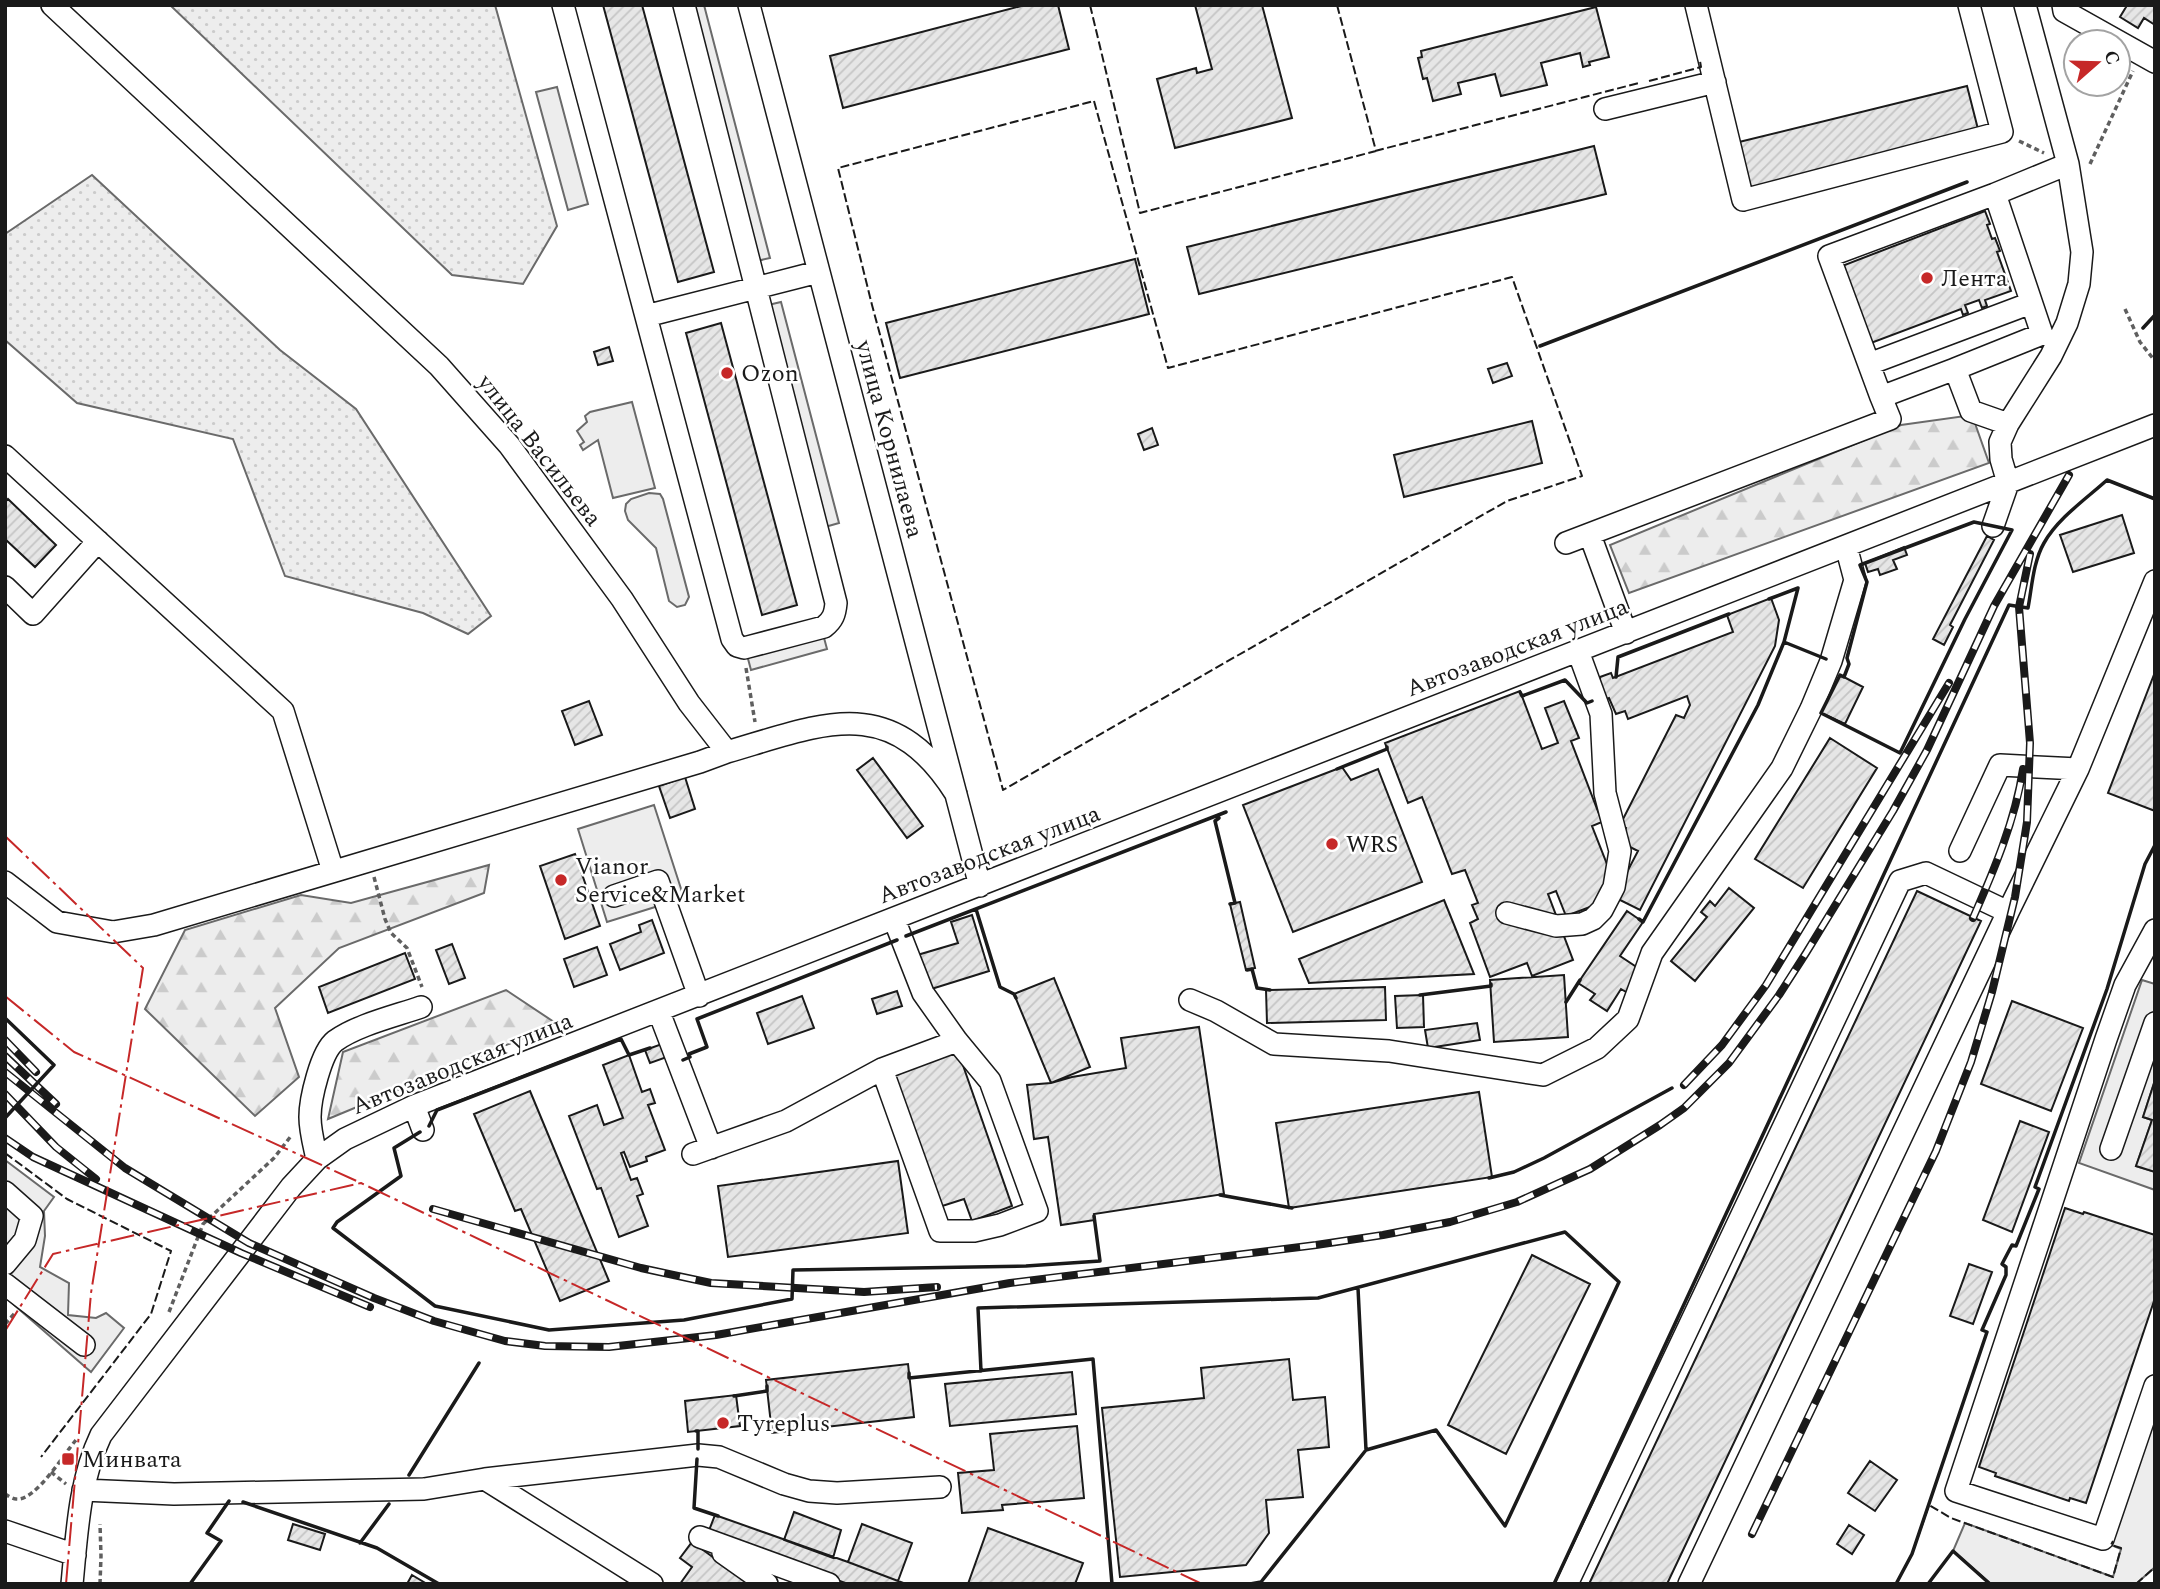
<svg xmlns="http://www.w3.org/2000/svg" width="2160" height="1589" viewBox="0 0 2160 1589" font-family="Spectral,serif">
<style>
.grass{fill:url(#grass-dots);stroke:#6a6a6a;stroke-width:2}
.forest{fill:url(#forest-firs);stroke:#6a6a6a;stroke-width:2}
.built{fill:#ededed;stroke:#6a6a6a;stroke-width:2}
.building{fill:url(#building-hatch);stroke:#1a1a1a;stroke-width:2}
.lines{fill:none;stroke-linecap:round;stroke-linejoin:round}
.minor-casing{stroke:#1a1a1a;stroke-width:24}
.path{stroke:#5f5f5f;stroke-width:3.5;stroke-dasharray:5 3.5;stroke-linecap:butt}
.minor{stroke:#fff;stroke-width:21}
.rail-casing{stroke:#1a1a1a;stroke-width:8}
.rail{stroke:#fff;stroke-width:5;stroke-dasharray:16;stroke-linecap:butt}
.fence{stroke:#1a1a1a;stroke-width:2;stroke-dasharray:9 3.5;stroke-linecap:butt}
.wall{stroke:#1a1a1a;stroke-width:3.5}
.power{stroke:#c62828;stroke-width:2;stroke-dasharray:24 5 3.5 5;stroke-linecap:butt}
.poi-dot{fill:#c62828;stroke:#fff;stroke-width:2.5}
.labels{text-anchor:middle;stroke-width:5;stroke-linejoin:round;paint-order:stroke}
.poi-label{font-size:24px;fill:#1a1a1a;stroke:#fff;text-anchor:start}
.street-label{font-size:24px;fill:#1a1a1a;stroke:#fff}
</style>
<defs>
<pattern id="grass-dots" width="8" height="8" patternUnits="userSpaceOnUse" patternTransform="scale(1.75)"><rect width="8" height="8" fill="#ededed"/><path d="M2 2h.1M6 6h.1" fill="none" stroke="#cbcbcb" stroke-width="1.8" stroke-linecap="round"/></pattern>
<pattern id="forest-firs" width="22" height="20" patternUnits="userSpaceOnUse" patternTransform="scale(1.75)"><rect width="22" height="20" fill="#ededed"/><path d="M5 1l3.5 6h-7zM16 11l3.5 6h-7z" fill="#cbcbcb"/></pattern>
<pattern id="building-hatch" width="6" height="6" patternUnits="userSpaceOnUse" patternTransform="scale(1.75)"><rect width="6" height="6" fill="#e6e6e6"/><path d="M-1 1l2-2M0 6l6-6M5 7l2-2" fill="none" stroke="#c5c5c5"/></pattern>
</defs>
<rect width="100%" height="100%" fill="#fff"/>
<path class="grass" d="M170,5H495L557,226L523,284L452,275Z
M92,175L280,350L356,409L491,616L468,634L423,613L285,576L233,439L77,403L5,340V234Z"/>
<path class="forest" d="M1972,415L1989,463L1629,593L1610,545L1901,425Z
M489,865L484,893L339,948L275,1008L299,1077L255,1116L145,1009L185,930L301,895L351,903Z
M506,990L557,1024L328,1119L343,1052Z"/>
<path class="built" d="M692,5H704L770,258L757,261Z
M557,87L588,204L568,210L536,92Z
M781,302L839,523L825,527L768,305Z
M632,402L655,488L613,498L598,440L583,450L580,445L584,442L577,431L587,422L585,416L590,412Z
M649,493L660,494L663,499L689,597L685,605L677,607L669,601L656,548L628,520L625,511L626,504L631,499Z
M823,634L827,649L751,670L747,655Z
M654,805L684,898L607,922L578,829Z
M2142,980L2155,984V1080L2143,1117L2152,1120L2136,1166L2155,1172V1190L2079,1163Z
M5,1160L54,1197L44,1211L45,1236L40,1267L69,1283L68,1315L96,1318L106,1313L124,1328L91,1372L5,1297Z
M2155,1418V1567L2136,1584H1991L1953,1551L1965,1523L2113,1577L2121,1549L2111,1545Z"/>
<path class="building" d="M603,5H642L714,272L678,282Z
M1025,5H1058L1069,49L843,108L830,56Z
M1195,5H1262L1292,118L1175,148L1157,79L1196,68L1197,73L1212,69Z
M2123,5H2155V25L2144,18L2138,28L2120,17L2126,7Z
M1596,7L1609,57L1589,62L1590,65L1583,67L1580,53L1541,63L1547,85L1501,96L1495,74L1458,83L1461,94L1433,101L1427,78L1423,79L1418,58L1422,57L1421,51Z
M1967,86L1979,133L1750,190L1739,142Z
M1594,146L1606,194L1199,294L1187,247Z
M1985,211L1990,224L1987,225L1992,239L1995,238L2000,251L1997,252L2011,291L1985,300L1987,306L1982,308L1979,300L1965,305L1968,313L1963,315L1961,309L1871,343L1842,266Z
M1135,259L1149,314L900,378L886,323Z
M721,323L797,605L762,615L686,333Z
M609,347L613,361L598,365L594,352Z
M1507,363L1512,376L1493,383L1488,369Z
M1532,421L1542,463L1404,497L1394,455Z
M1152,428L1158,445L1144,450L1138,434Z
M8,499L56,545L35,567L5,539V502Z
M2122,515L2134,553L2073,572L2060,535Z
M1987,536L1994,540L1950,625L1953,627L1944,645L1933,639Z
M1904,547L1907,555L1893,560L1897,569L1880,575L1878,569L1868,572L1865,563Z
M1771,598L1779,620L1775,646L1640,910L1614,897L1638,851L1620,842L1626,828L1620,825L1676,715L1684,718L1690,705L1687,696L1628,719L1625,711L1616,714L1609,698L1604,700L1600,690V677L1611,673L1613,678L1733,632L1727,615Z
M2155,672V811L2108,793Z
M1840,675L1863,687L1845,724L1821,713Z
M1520,691L1542,749L1558,743L1545,708L1564,701L1579,738L1571,741L1602,822L1592,826L1612,877L1598,904L1566,916L1556,891L1548,894L1573,960L1532,976L1527,963L1490,977L1470,923L1478,919L1472,905L1478,903L1465,870L1452,874L1422,797L1408,803L1385,743Z
M589,701L602,735L575,745L562,711Z
M1830,738L1877,768L1803,888L1755,859Z
M873,758L923,826L907,838L857,770Z
M1342,767L1351,780L1378,769L1422,882L1293,932L1243,805Z
M685,777L695,809L670,818L659,786Z
M575,854L600,926L565,939L540,866Z
M1729,888L1754,908L1695,981L1671,961L1707,917L1701,912L1710,901L1715,906Z
M1917,891L1981,921L1667,1584H1589Z
M1444,900L1474,974L1309,983L1299,959Z
M1240,902L1255,968L1246,970L1230,904Z
M1627,911L1643,922L1620,956L1641,970L1626,992L1621,989L1607,1011L1590,1000L1595,994L1578,983Z
M972,915L989,971L925,991L914,956L958,943L951,922Z
M652,920L664,953L620,970L610,944L641,932L639,925Z
M452,944L465,978L449,984L436,950Z
M597,947L607,975L574,987L564,959Z
M405,953L415,979L328,1013L319,987Z
M1564,975L1568,1037L1494,1042L1490,980Z
M1054,978L1090,1067L1051,1083L1014,994Z
M1385,987L1386,1020L1267,1023L1266,990Z
M897,991L902,1006L877,1014L872,999Z
M1423,995L1424,1027L1397,1028L1395,996Z
M802,996L814,1028L768,1044L757,1013Z
M2012,1001L2083,1028L2051,1111L1981,1084Z
M1477,1023L1480,1040L1428,1048L1425,1030Z
M1199,1027L1224,1194L1094,1214L1095,1220L1061,1225L1048,1137L1034,1139L1027,1085L1051,1083L1072,1077L1126,1068L1121,1038Z
M662,1044L667,1057L650,1063L645,1050Z
M958,1051L1012,1206L972,1221L964,1199L936,1208L890,1075Z
M629,1055L642,1092L650,1089L655,1103L648,1105L665,1150L646,1157L647,1161L630,1167L624,1152L621,1153L631,1180L637,1178L643,1194L637,1196L648,1226L619,1237L601,1188L597,1189L569,1116L597,1105L604,1125L623,1118L603,1065Z
M2155,1080V1172L2136,1166L2152,1120L2143,1117Z
M530,1091L609,1281L560,1301L521,1209L515,1211L474,1114Z
M1479,1092L1492,1177L1289,1208L1276,1123Z
M2020,1121L2049,1132L2012,1232L1983,1220Z
M898,1161L908,1233L728,1257L718,1186Z
M2065,1208L2083,1214L2084,1212L2155,1235V1298L2086,1503L2070,1498L2069,1501L1995,1476L1996,1473L1979,1467Z
M1532,1255L1590,1284L1506,1454L1448,1425Z
M1969,1264L1992,1272L1973,1324L1950,1316Z
M1289,1359L1293,1400L1325,1397L1329,1447L1298,1450L1303,1497L1266,1500L1269,1533L1246,1565L1120,1577L1102,1408L1204,1398L1201,1368Z
M908,1364L914,1417L772,1433L766,1380Z
M1072,1372L1076,1414L950,1426L945,1384Z
M736,1395L740,1426L688,1432L685,1401Z
M1077,1426L1084,1498L1002,1505L1003,1510L962,1513L958,1473L994,1470L990,1434Z
M1870,1461L1897,1480L1875,1511L1848,1493Z
M794,1512L841,1530L833,1558L784,1540Z
M715,1515L848,1562L906,1584H848L708,1533Z
M293,1524L325,1534L320,1550L288,1540Z
M862,1524L912,1543L898,1581L848,1562Z
M1849,1525L1864,1535L1852,1554L1837,1544Z
M988,1528L1083,1563L1075,1584H968Z
M692,1542L750,1584H680L692,1567L680,1558Z
M412,1575L427,1584H407Z"/>
<g class="lines">
<defs>
<path id="minor" d="M52,5L439,366L509,445L622,599L689,703L727,752C823,724 891,691 956,794
M563,5L732,639L737,646L744,648L824,627C833,620 835,614 836,603L684,5
M749,5L980,886
M1696,5L1743,200L2002,132L1969,5
M2063,5L2064,11L2155,62
M1605,109L1715,82
M1995,194L2068,164
M646,316L818,272
M1869,364L2031,303
M1881,397L1829,256L1995,194L2042,334L1955,369
M5,456L283,711L333,871
M2008,483L2001,459L2000,442L2008,424L2051,356L2067,323L2079,284L2082,252L2068,164L2025,5
M1993,526L2008,483
M1590,535L1626,633
M1566,543L1890,419L1881,397L1955,369L1971,411L2008,424
M5,587L33,614L98,541
M1960,851L2000,765L2078,769
M5,882L57,922L113,932L154,925L700,762L727,752
M614,896L658,881L699,996
M2008,912L2078,769L2155,581
M1507,913L1556,926L1582,924L1593,919L1602,910L1614,887L1620,851L1605,793L1601,714L1578,651
M2155,930L2125,985L2106,1039L1956,1491L2103,1539L2155,1386
M1190,1000L1216,1011L1274,1044L1389,1051L1543,1075L1597,1048L1628,1019L1652,953L1782,768L1811,709L1831,661L1855,580L1846,546
M659,1012L711,1148
M882,1069L940,1231H974L1000,1225L1037,1211L990,1081L957,1041L923,993L894,919
M414,1106L423,1130
M2111,1149L2155,1023
M693,1154L786,1121L882,1069L957,1041
M317,1159C314,1145 310,1131 310,1117C310,1099 321,1052 335,1041C357,1025 395,1016 421,1007
M5,1192L32,1216L25,1240L5,1264
M5,1284L84,1345
M485,1479L652,1584
M83,1490L174,1494L424,1489L485,1479L698,1455L719,1457L784,1484L809,1491L837,1493L940,1487
M5,1531L75,1555
M700,1537L829,1584
M723,1553L767,1584
M72,1584C77,1533 79,1481 101,1435L291,1187L317,1159L345,1139L414,1106L2155,425
M1567,1584L1900,881L1926,873L2008,912L1689,1584"/>
</defs>
<use href="#minor" class="minor-casing"/>
<path class="path" d="M2019,141L2044,153
M2090,164L2133,71
M2125,309L2140,342L2155,361
M746,668L755,722
M374,877L385,919L391,933L407,948L422,987
M169,1312L203,1224L274,1158L291,1136
M5,1324L15,1313
M51,1472L66,1484
M5,1494C8,1496 13,1499 16,1499C35,1502 64,1454 76,1440
M100,1584L101,1556L100,1524"/>
<use href="#minor" class="minor"/>
<defs>
<path id="rail" d="M1973,918C1994,870 2015,821 2023,769
M5,1040L36,1072
M5,1056L56,1104
M5,1072L125,1168L249,1243L374,1298L434,1321L505,1341L545,1346L609,1347L716,1335L1010,1283L1316,1245L1383,1235L1450,1222L1517,1202L1590,1169L1660,1125L1684,1108L1729,1063L1779,995L1806,953L1893,811L1927,750L1994,606L2069,475
M1684,1085L1722,1045L1766,985L1949,683
M5,1094L56,1147L96,1179
M5,1138L33,1157L241,1253L370,1307
M433,1209L641,1268L711,1283L864,1292L937,1287
M1752,1534L1936,1151L1971,1062L1992,992L2015,897L2027,822L2030,743L2019,607L2030,554"/>
</defs>
<use href="#rail" class="rail-casing"/>
<use href="#rail" class="rail"/>
<path class="fence" d="M1090,5L1140,213L1376,151L1337,5
M1649,81L1701,67L1700,61
M1094,101L1168,368L1512,277L1582,476L1507,501L1003,790L872,305L838,168Z
M1375,151L1639,83
M5,1153L67,1199L171,1251L151,1314L41,1457
M1896,1584L1912,1554L1929,1505L1951,1518L2113,1577L2121,1548L2111,1545L2113,1541
M1928,1584L1953,1551L1990,1584
M2136,1584L2155,1567"/>
<path class="wall" d="M2143,328L2155,315
M1540,346L1967,182
M1974,522L2012,530L1965,619L1900,753L1821,713L1840,675L1844,677L1849,664L1847,658L1867,582L1860,565Z
M1784,642L1826,659
M1616,677L1618,657L1729,614
M1520,692L1522,696L1565,680L1587,703L1592,701
M1337,769L1387,749V747
M1218,815L1219,818L1215,821L1235,903L1230,904
M976,909L1000,987L1014,994L1016,998
M1639,919L1643,922L1758,705L1784,642L1798,588L1769,599
M906,936L1226,812
M1247,970L1252,969L1257,988L1270,990
M1420,995L1491,986V984
M1566,1002L1580,980
M5,1018L54,1065L5,1118
M683,1060L690,1057L689,1054L707,1047L697,1019L897,940
M429,1126L437,1110L621,1039L629,1055L650,1048
M420,1132L394,1148L401,1176L337,1222L333,1228L435,1306L549,1330L684,1320L792,1299L793,1270L1026,1266L1100,1261L1094,1216
M1489,1178L1514,1172L1544,1158L1672,1088
M1220,1195L1292,1208
M1358,1288L1366,1450
M981,1371L978,1308L1318,1298L1565,1232L1619,1282L1505,1526L1436,1430L1366,1450L1261,1582L1250,1584
M909,1373V1378L1093,1359L1112,1584
M734,1396L767,1391V1386
M696,1431H698V1449
M697,1459L694,1508L718,1516
M409,1475L479,1363
M243,1502L377,1548L439,1584
M360,1543L389,1504
M190,1584L221,1541L207,1533L229,1501
M1554,1584L2009,605L2028,608C2032,587 2033,562 2044,543C2058,518 2086,499 2107,480L2155,499
M1896,1584L1912,1554L1987,1332L1982,1330L2006,1275V1267L2002,1264L2012,1245L2016,1246L2039,1189L2035,1187L2107,989L2145,864L2155,845
M1928,1584L1953,1551L1990,1584"/>
<path class="power" d="M5,836L143,968L91,1293L66,1584
M5,996L74,1052L361,1183L1202,1584
M5,1331L53,1254L361,1183"/>
</g>
<g class="poi-dot">
<circle cx="1927" cy="278" r="7"/>
<circle cx="727" cy="373" r="7"/>
<circle cx="1332" cy="844" r="7"/>
<circle cx="561" cy="880" r="7"/>
<circle cx="723" cy="1423" r="7"/>
<rect x="61" y="1452" width="14" height="14" rx="3.5"/>
</g>
<g class="labels">
<g class="poi-label">
<text x="1941" y="286">Лента</text>
<text x="741" y="381">Ozon</text>
<text x="1346" y="852">WRS</text>
<text x="575" y="874">Vianor<tspan x="575" dy="28">Service&amp;Market</tspan></text>
<text x="737" y="1431">Tyreplus</text>
<text x="82" y="1467">Минвата</text>
</g>
<g class="street-label">
<text transform="translate(890 439) rotate(75)" y="8">улица Корнилаева</text>
<text transform="translate(540 450) rotate(52)" y="8">улица Васильева</text>
<text transform="translate(1517 647) rotate(-21)" y="8">Автозаводская улица</text>
<text transform="translate(989 854) rotate(-21)" y="8">Автозаводская улица</text>
<text transform="translate(462 1063) rotate(-22)" y="8">Автозаводская улица</text>
</g>
</g>
<rect width="2160" height="1589" fill="none" stroke="#1a1a1a" stroke-width="14"/>
<g transform="translate(2097 63) rotate(70)"><circle r="33" fill="#ffffff" stroke="#a3a3a3" stroke-width="2"/>
<path d="M0-5L12 26L0 18L-12 26Z" fill="#c62828"/>
<text y="-10" font-size="19" font-weight="bold" text-anchor="middle" fill="#1a1a1a">С</text>
</g>
</svg>
